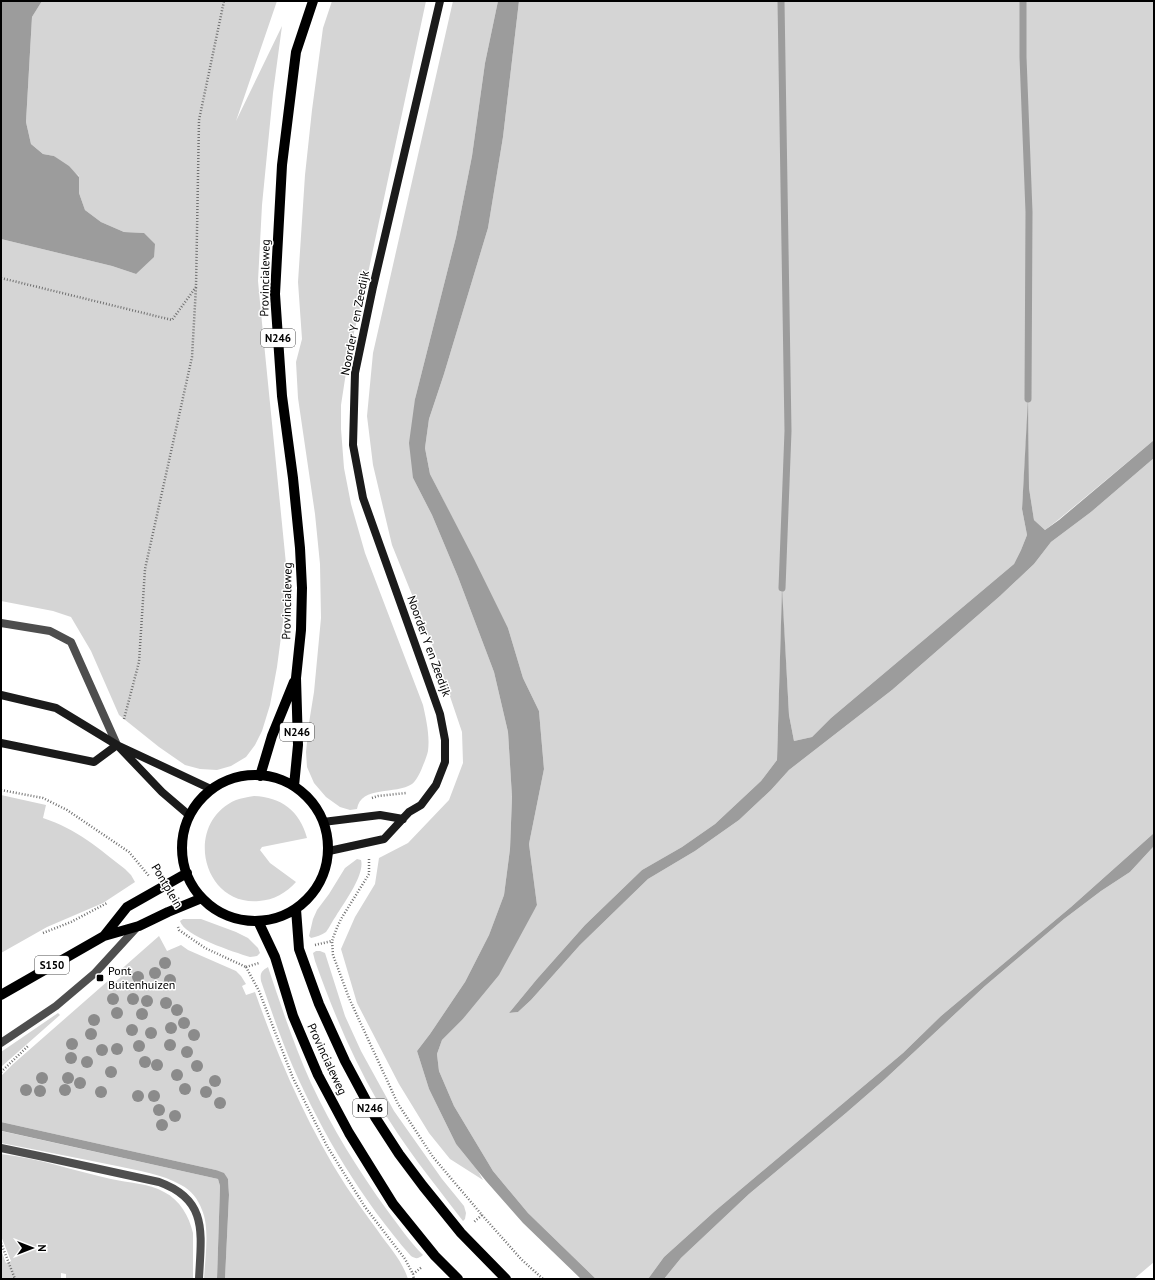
<svg xmlns="http://www.w3.org/2000/svg" width="1155" height="1280" viewBox="0 0 1155 1280" font-family="'PT Sans',sans-serif">
<style>
.green{fill:#d5d5d5}
.water{fill:#9c9c9c}
.lines{fill:none;stroke-linecap:round;stroke-linejoin:round}
.stream{stroke:#9c9c9c;stroke-width:7}
.path{stroke:#707070;stroke-width:2.5;stroke-dasharray:1 2;stroke-linecap:butt}
.lane{stroke:#4e4e4e;stroke-width:8}
.secondary{stroke:#1b1b1b;stroke-width:8}
.primary{stroke:#000;stroke-width:10}
.tree{fill:#8b8b8b}
.poi-dot{fill:#000;stroke:#fff;stroke-width:1.5}
.labels{text-anchor:middle;stroke-width:3;stroke-linejoin:round;paint-order:stroke}
.shield{fill:#fff;stroke:#4c4c4c;stroke-width:1}
.shield-label{font-size:11px;font-weight:bold;fill:#000}
.street-label{font-size:12px;fill:#000;stroke:#fff}
.poi-label{font-size:12px;fill:#000;stroke:#fff;text-anchor:start}
</style>
<rect width="100%" height="100%" fill="#fff"/>
<path class="green" d="M42,1H277L236,121L282,26L273,93L262,205L258,281L262,323L288,584L277,667L270,705L262,731L255,745L246,757L231,766L217,770L200,769L185,765L159,747L119,715L91,651L71,617L53,611L1,601V239L112,266L136,274L144,233L124,232L101,222L85,210L79,193V176L54,156L43,154L31,144L26,122L32,17Z
M332,1H426L367,278L349,353L341,405V429L344,468L351,504L365,553L423,705C426,719 430,735 428,751C427,756 424,763 422,768C420,773 416,781 412,784C396,795 361,785 357,809L350,810L340,807L326,797L314,783L307,767L306,752L309,723L314,692L321,618L320,564L315,514L298,398L296,362L302,339L298,282L305,175L312,110L323,28Z
M453,1H498L485,63L472,156L456,237L415,399L413,478L432,515L458,577L494,672L508,732L512,797L510,849L504,895L489,935L465,982L430,1034L417,1051L429,1089L456,1144L478,1171L483,1180L450,1159L429,1133L399,1084L357,1003L341,949L355,917L375,884L379,858L408,843L449,800L463,763L462,732L435,652L392,545L373,465L367,416L373,353Z
M519,1H1154V440L1058,520L1045,530L1034,520L1029,488L1028,408L1022,509L1027,535L1021,550L1014,564L831,718L812,737L794,741L789,715L782,594L777,760L761,781L715,824L682,847L642,870L585,925L537,979L509,1013L518,1012L531,1000L580,945L648,879L695,851L739,820L771,790L789,770L892,690L1000,596L1034,564L1051,542L1091,512L1154,458V833L1071,907L941,1016L903,1053L715,1211L664,1257L648,1279H596L528,1213L493,1171L454,1106L439,1071L437,1054L442,1040L462,1020L537,905L529,844L544,769L539,711L523,678L508,628L430,474L425,448L429,419L444,374L488,228L503,137Z
M1,795L46,805L43,818C77,829 98,848 125,869L131,875L135,882L103,903L47,927L1,953Z
M254,796C281,797 300,811 307,838L262,847L260,850L270,863L296,882C286,893 274,900 259,901C202,906 183,823 236,800C241,798 248,797 254,796Z
M1154,846V1262L1134,1279H664L681,1258L749,1194L846,1113L884,1080L985,986L1064,919L1101,891L1130,872Z
M357,859L361,860C365,875 344,903 336,916C332,921 330,927 326,932C322,935 316,937 311,938L309,936L313,919L317,910L329,894L345,868Z
M183,919H201L236,932L248,938L258,948L260,953L257,956L250,957C234,952 184,936 180,921Z
M159,936L167,951L181,945L188,950L236,971L241,976L246,984L242,986L246,995L255,992C279,1060 307,1125 346,1186C356,1201 367,1216 378,1231C389,1247 402,1260 408,1279H225L229,1195L228,1179L216,1170L1,1122V1076L12,1065L109,980L113,984L121,977L117,973Z
M316,951H320L325,953L345,1016L361,1051L394,1111L442,1179L464,1206L466,1213L465,1219L463,1221C433,1182 402,1144 378,1102C352,1057 332,1009 315,961L313,953Z
M268,967C281,1006 294,1045 311,1083C332,1128 358,1170 387,1210C399,1226 409,1241 423,1255C418,1259 416,1259 411,1256C362,1200 323,1135 293,1067C281,1039 271,1010 261,981C260,974 261,971 268,967Z
M58,1013L60,1015L1,1067V1052Z
M1,1131L218,1179L220,1186L217,1279H204C205,1259 210,1228 202,1210C198,1199 191,1190 181,1185C162,1174 139,1171 117,1166C79,1158 40,1151 1,1143Z
M1,1154C38,1158 75,1171 111,1179C128,1183 149,1183 164,1192C180,1200 189,1216 193,1233V1279H66V1274L61,1273V1279H1V1250L6,1263L11,1261L1,1236Z"/>
<path class="water" d="M1,1H42L32,17L26,122L31,144L43,154L54,156L69,166L79,177V193L85,210L101,222L124,232L144,233L155,244L154,257L136,274L112,266L1,239Z
M498,1H519L503,137L488,228L444,374L429,419L425,448L430,474L474,559L508,628L523,678L539,711L544,769L529,844L537,905L499,975L462,1020L442,1040L437,1054L439,1071L454,1106L493,1171L528,1213L596,1279H581L523,1223L486,1181L456,1144L429,1089L417,1051L430,1034L465,982L489,935L504,895L510,849L512,797L508,732L494,672L458,577L432,515L413,478L409,443L415,399L456,237L472,156L485,63Z
M1028,399L1029,488L1034,520L1045,530L1059,520L1154,440V458L1091,512L1051,542L1034,564L1000,596L892,690L789,770L771,790L739,820L695,851L648,879L580,945L531,1000L518,1012L509,1013L537,979L585,925L642,870L682,847L715,824L761,781L777,760L782,588L789,715L794,741L812,737L831,718L1014,564L1021,550L1027,535L1022,509Z
M1154,833V846L1130,872L1101,891L1064,919L985,986L884,1080L846,1113L749,1194L681,1258L664,1279H648L664,1257L715,1211L903,1053L941,1016L1071,907Z
M1,1122L216,1170L224,1173L228,1179L229,1195L225,1279H217L220,1186L218,1179L2,1131H1Z"/>
<g class="lines">
<path class="stream" d="M781,1L788,431L782,588
M1023,1V57L1029,212L1028,399"/>
<path class="path" d="M1,278L172,320L196,287L199,120L224,1
M124,719L139,662L145,569L192,357L196,287
M1,790L43,798L67,810L129,852L149,876
M372,798L378,796L406,793
M369,859V874L341,919L336,930L332,941L333,955L349,998L398,1104L433,1157L482,1215L474,1222
M178,927L179,930L205,948L246,967
M43,933L71,922L107,903
M315,945L332,941
M246,967L259,991L293,1078L327,1146L365,1207L405,1259L413,1274L414,1279
M246,967L259,963
M1,1072L28,1046
M482,1215L521,1259L543,1279
M1,1243L15,1279
M413,1274L422,1267"/>
<path class="lane" d="M1,623L50,631L71,642L117,745
M1,1043L56,1006L95,973L138,926
M1,1148L44,1157L159,1182C209,1200 201,1234 199,1279"/>
<path class="secondary" d="M1,695L56,708L117,745L211,789
M1,743L94,762L117,745
M120,748L162,792L190,816
M323,822L380,815L403,819
M329,851L384,839L409,812L421,805L436,785L445,762V740L440,714L363,498L353,445L355,373L373,287L440,1"/>
<path class="primary" d="M182 848a73 73 0 1 1 146 0a73 73 0 1 1-146 0Z
M260,776L272,736L294,682
M294,786L298,745L296,678L301,630L302,588L300,548L293,478L282,396L275,294L282,165L296,52L313,1
M296,909L299,949L319,1004L345,1061L375,1117L399,1154L423,1186L461,1233L506,1279
M258,921L275,957L293,1016L318,1075L349,1133L393,1204L435,1256L458,1279
M104,936L127,907L187,873
M1,995L104,936L139,926L168,912L202,898"/>
</g>
<g class="tree">
<circle cx="165" cy="963" r="6"/>
<circle cx="155" cy="973" r="6"/>
<circle cx="138" cy="977" r="6"/>
<circle cx="170" cy="980" r="6"/>
<circle cx="113" cy="999" r="6"/>
<circle cx="133" cy="999" r="6"/>
<circle cx="147" cy="1001" r="6"/>
<circle cx="166" cy="1003" r="6"/>
<circle cx="177" cy="1010" r="6"/>
<circle cx="117" cy="1013" r="6"/>
<circle cx="142" cy="1014" r="6"/>
<circle cx="94" cy="1020" r="6"/>
<circle cx="184" cy="1023" r="6"/>
<circle cx="171" cy="1028" r="6"/>
<circle cx="132" cy="1030" r="6"/>
<circle cx="151" cy="1033" r="6"/>
<circle cx="91" cy="1034" r="6"/>
<circle cx="194" cy="1035" r="6"/>
<circle cx="72" cy="1044" r="6"/>
<circle cx="170" cy="1045" r="6"/>
<circle cx="139" cy="1046" r="6"/>
<circle cx="117" cy="1049" r="6"/>
<circle cx="102" cy="1050" r="6"/>
<circle cx="187" cy="1052" r="6"/>
<circle cx="71" cy="1058" r="6"/>
<circle cx="87" cy="1062" r="6"/>
<circle cx="145" cy="1062" r="6"/>
<circle cx="157" cy="1065" r="6"/>
<circle cx="197" cy="1066" r="6"/>
<circle cx="111" cy="1072" r="6"/>
<circle cx="177" cy="1075" r="6"/>
<circle cx="42" cy="1078" r="6"/>
<circle cx="68" cy="1078" r="6"/>
<circle cx="215" cy="1081" r="6"/>
<circle cx="80" cy="1083" r="6"/>
<circle cx="185" cy="1089" r="6"/>
<circle cx="26" cy="1090" r="6"/>
<circle cx="65" cy="1090" r="6"/>
<circle cx="40" cy="1091" r="6"/>
<circle cx="101" cy="1092" r="6"/>
<circle cx="206" cy="1092" r="6"/>
<circle cx="138" cy="1096" r="6"/>
<circle cx="154" cy="1096" r="6"/>
<circle cx="220" cy="1103" r="6"/>
<circle cx="159" cy="1110" r="6"/>
<circle cx="175" cy="1116" r="6"/>
<circle cx="162" cy="1125" r="6"/>
</g>
<rect class="poi-dot" x="96" y="974" width="8" height="8" rx="2"/>
<g class="labels">
<g class="shield">
<rect x="261" y="329" width="34" height="18" rx="3"/>
<rect x="280" y="723" width="34" height="18" rx="3"/>
<rect x="35" y="956" width="34" height="18" rx="3"/>
<rect x="353" y="1099" width="34" height="18" rx="3"/>
</g>
<g class="shield-label">
<text x="278" y="342">N246</text>
<text x="297" y="736">N246</text>
<text x="52" y="969">S150</text>
<text x="370" y="1112">N246</text>
</g>
<g class="street-label">
<text transform="translate(265 278) rotate(-89)" y="4">Provincialeweg</text>
<text transform="translate(355 323) rotate(-79)" y="4">Noorder Y en Zeedijk</text>
<text transform="translate(287 601) rotate(-89)" y="4">Provincialeweg</text>
<text transform="translate(429 646) rotate(70)" y="4">Noorder Y en Zeedijk</text>
<text transform="translate(167 886) rotate(59)" y="4">Pontplein</text>
<text transform="translate(327 1059) rotate(65)" y="4">Provincialeweg</text>
</g>
<g class="poi-label">
<text x="108" y="975">Pont<tspan x="108" dy="14">Buitenhuizen</tspan></text>
</g>
</g>
<rect width="1155" height="1280" fill="none" stroke="#000000" stroke-width="4"/>
<g transform="translate(32 1248) rotate(90)" stroke="#ffffff" stroke-width="3" paint-order="stroke">
<path d="M0-3L7 15L0 10L-7 15Z" fill="#000000"/>
<text y="-6" font-size="11" font-weight="bold" text-anchor="middle" fill="#000000">N</text>
</g>
</svg>
